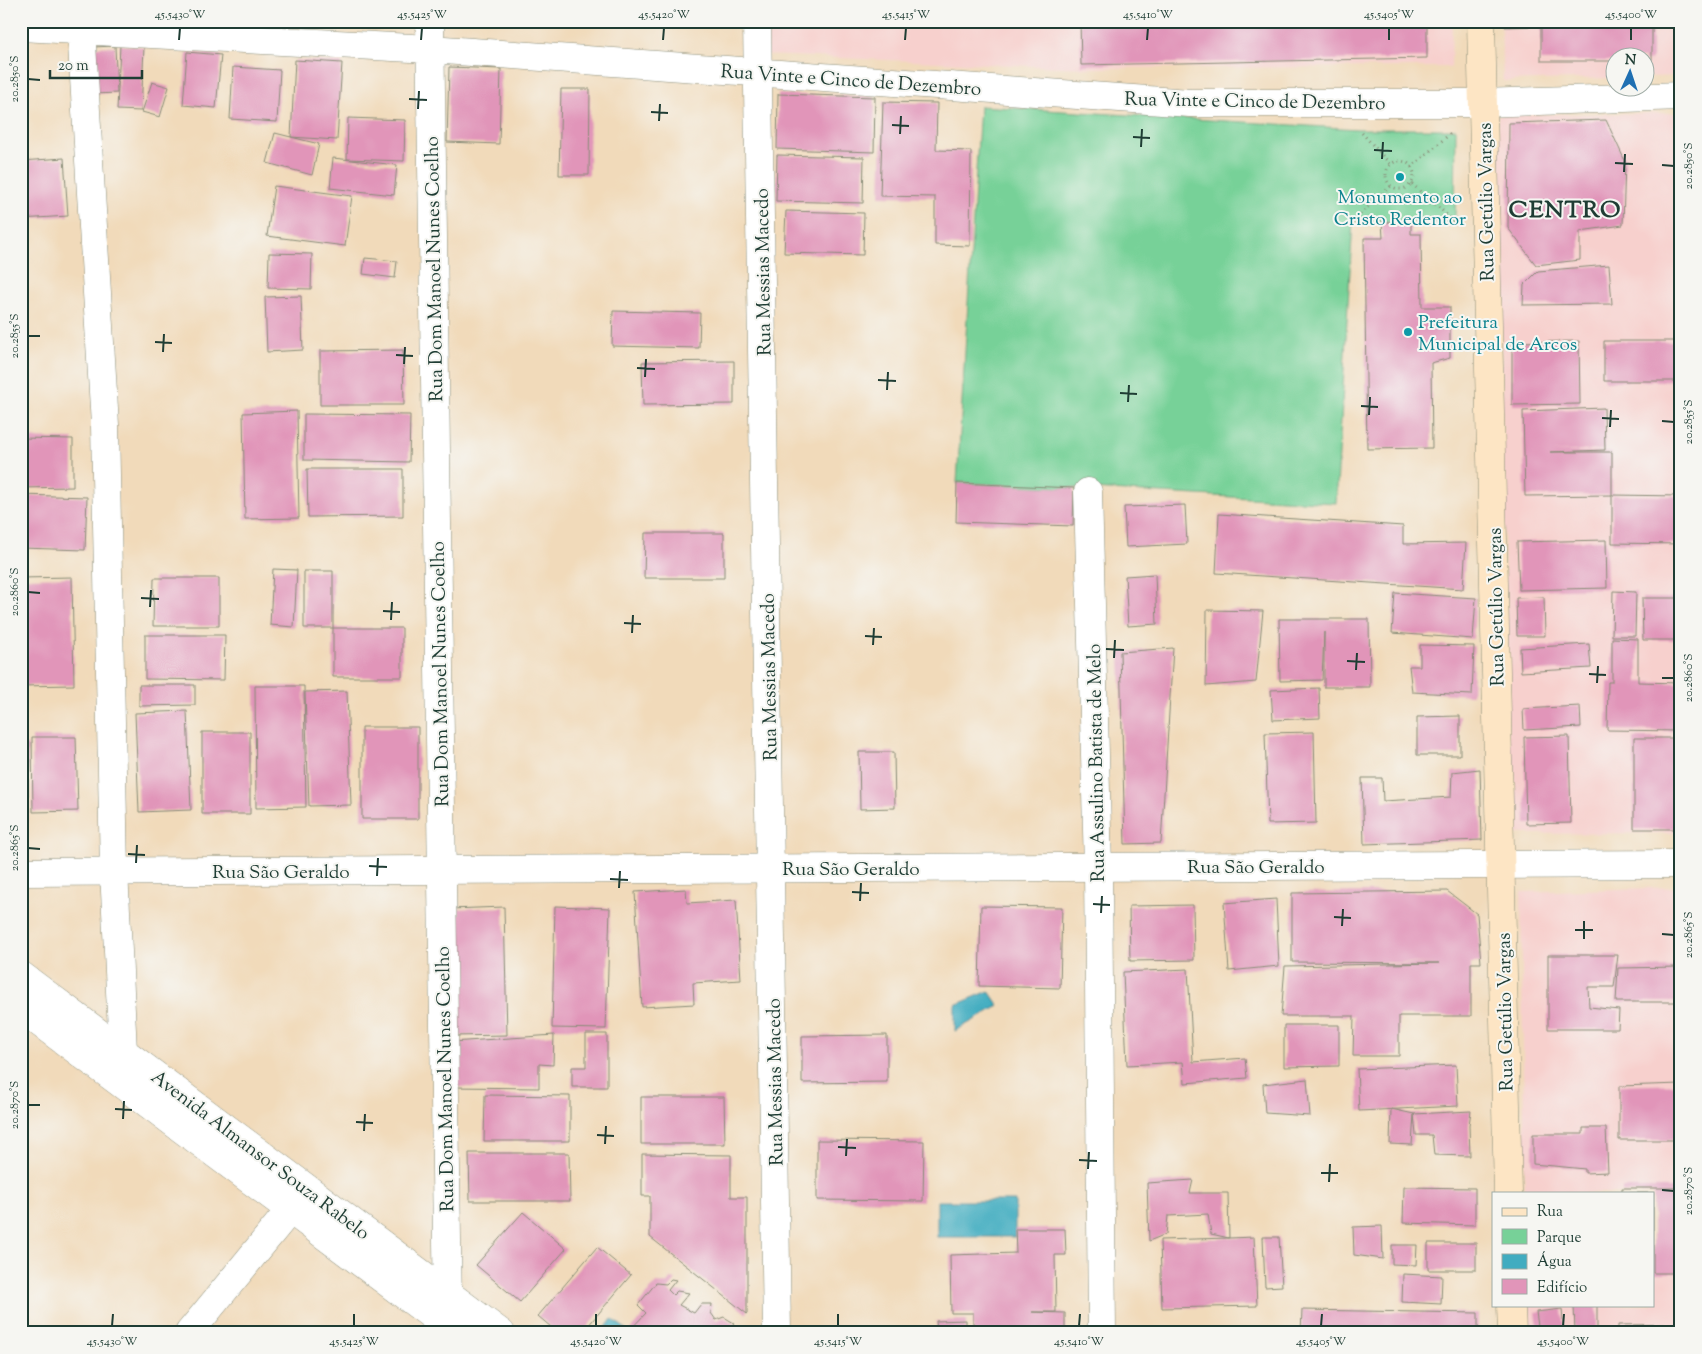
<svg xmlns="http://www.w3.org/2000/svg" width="1702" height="1354" viewBox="0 0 1702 1354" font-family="'Sorts Mill Goudy',serif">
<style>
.built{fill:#f7d0cd}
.green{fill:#77d198;stroke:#4b8766}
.water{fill:#41acc0;stroke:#30747a}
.building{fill:#e195b9}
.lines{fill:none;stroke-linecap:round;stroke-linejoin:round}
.minor-casing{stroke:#888c77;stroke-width:29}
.tertiary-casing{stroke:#888c77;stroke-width:29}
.secondary-casing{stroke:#888c77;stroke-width:29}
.path{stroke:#888c77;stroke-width:3;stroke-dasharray:1 4;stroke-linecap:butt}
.minor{stroke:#fff;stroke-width:28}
.tertiary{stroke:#fff;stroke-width:28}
.secondary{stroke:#fde5c4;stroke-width:28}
.ticks{fill:none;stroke:#1f3d34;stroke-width:2}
.culture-dot{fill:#0f9aa8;stroke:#f6f6f2;stroke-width:2}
.labels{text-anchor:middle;stroke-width:4;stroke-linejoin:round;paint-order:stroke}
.street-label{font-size:19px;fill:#1f3d34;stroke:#f6f6f2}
.culture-label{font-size:19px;fill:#0d838f;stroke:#f6f6f2}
.district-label{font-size:24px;font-weight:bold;letter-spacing:1px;fill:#1f3d34;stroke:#f6f6f2}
.neatline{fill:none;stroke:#1f3d34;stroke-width:2}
.ticks-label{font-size:12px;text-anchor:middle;fill:#1f3d34}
</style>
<rect width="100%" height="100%" fill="#f6f6f2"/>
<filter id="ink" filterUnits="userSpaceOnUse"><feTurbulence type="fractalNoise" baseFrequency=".02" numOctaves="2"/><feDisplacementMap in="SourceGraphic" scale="10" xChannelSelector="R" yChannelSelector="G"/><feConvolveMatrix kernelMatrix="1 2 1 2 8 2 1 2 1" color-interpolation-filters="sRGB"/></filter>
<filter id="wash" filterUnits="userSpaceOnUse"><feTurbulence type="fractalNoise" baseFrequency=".0096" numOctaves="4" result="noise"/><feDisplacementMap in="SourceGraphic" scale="20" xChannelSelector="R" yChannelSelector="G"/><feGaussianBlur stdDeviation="1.12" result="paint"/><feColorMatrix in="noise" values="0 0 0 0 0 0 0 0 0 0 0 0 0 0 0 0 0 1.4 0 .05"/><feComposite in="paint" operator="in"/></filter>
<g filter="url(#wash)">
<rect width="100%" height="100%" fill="#f1daba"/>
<path class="built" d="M764,21H1452L1451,67L1085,68L763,55Z
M1501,21H1681V76L1645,77L1644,58H1614V78L1503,81Z
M1681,113V833L1509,834L1498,115Z
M1681,887V1333H1529L1528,1305H1653V1193H1525L1521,892Z"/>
<path class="green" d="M980,106L1358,129H1456L1455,222L1353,221L1336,503L1074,488L957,483Z"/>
<path class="water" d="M989,991L999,1006L955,1031V1005Z
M937,1201H1015V1237H937Z
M612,1319L626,1329L623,1333H602Z"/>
<g id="blocks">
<path class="building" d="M1080,21H1427V58L1081,65Z
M1505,21H1652V60L1644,61V58H1614V61H1541V26L1505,27Z
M120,45L144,47L141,111L117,110Z
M115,46L117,93L94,94L93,47Z
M187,52L221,55L216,108L183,105Z
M295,60L342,63L337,140L291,137Z
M233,67L280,70L277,122L230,119Z
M449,67L501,69L499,144L447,142Z
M152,82L169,87L160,117L142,112Z
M561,89H590L589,175H559Z
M778,94L875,97L874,152L777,149Z
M883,102L937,103L936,150L971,151L970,246L935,245V197L880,196Z
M348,118L405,120L404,161L347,159Z
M1606,120L1625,161L1623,225L1580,231V260L1536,265L1508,228L1509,123Z
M275,133L319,144L312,175L267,163Z
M777,155L864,157L863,203L776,201Z
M64,158L68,216L21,219V161Z
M333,158L397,165L394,195L330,188Z
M274,186L352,196L345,246L267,236Z
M786,211L864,213L863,255L784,253Z
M1382,222H1411V234H1421L1422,307H1450V358L1431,363L1432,448L1367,449L1364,238H1383Z
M269,253L312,254L311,289L268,288Z
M365,258L397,261L395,278L363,274Z
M1609,265L1612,304L1523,305L1524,285L1538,271Z
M301,296L303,350L267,352L265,297Z
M613,311L700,313L699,348L612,346Z
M1579,341L1580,404L1512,405V342Z
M1604,341H1681V381H1604Z
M403,350L404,405H320V351Z
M734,361V404L643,405L642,362Z
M1604,408L1605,450L1550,452H1612V495L1525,496L1523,411Z
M297,411L299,518L245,519L243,413Z
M304,414L410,415L409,462L304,460Z
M21,438L73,439V487L21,488Z
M307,469H403V516L308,517Z
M957,483L1074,488L1073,526L956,522Z
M21,495L87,497L85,550L21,548Z
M1612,495L1681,496V544L1612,543Z
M1185,505L1187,544L1126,547L1124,507Z
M1219,514L1403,526V544L1466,543L1463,589L1216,573Z
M645,533H724V578H644Z
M1606,540L1607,588L1519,590L1517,542Z
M273,569L297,570L294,627L270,625Z
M304,571H333V628H304Z
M1155,574L1157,624L1128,626L1125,576Z
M72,577L74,685L21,686V578Z
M154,578H219V626H153Z
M1613,591L1636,592L1635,636H1612Z
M1395,593L1476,598L1473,639L1392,633Z
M1544,597L1545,636H1517L1516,598Z
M1642,598H1681V640H1643Z
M1207,610L1263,611L1256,682L1206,686Z
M1279,619H1369L1370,687H1324V632L1322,680L1280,681Z
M333,628H402V677H333Z
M145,635H225L224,680L145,679Z
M1612,638L1638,639V682L1681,683V731L1607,730L1608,682H1612Z
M1589,644L1591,668L1521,672L1520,648Z
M1420,645L1474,646L1472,695L1412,692L1409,666H1420Z
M1173,648L1161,843L1125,844L1120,652Z
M139,685H195V705L139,706Z
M255,686H304L306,807L256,808Z
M1319,688L1320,718L1273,720L1271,690Z
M347,691L351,805L309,806L305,692Z
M1580,706L1581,727L1524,730L1523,709Z
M187,711L191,810L139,812L135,713Z
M1460,716V755H1417V717Z
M362,727H418V819H362Z
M202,732H250V814H202Z
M1314,732L1316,823L1268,824L1265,733Z
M1569,736L1571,823L1526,824L1524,737Z
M32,737H76L78,811L33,812Z
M1634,738H1681V829H1634Z
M21,745H28V823H21Z
M859,752H894L895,808L860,809Z
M1480,769L1482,840L1364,844L1362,778H1382L1383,801L1451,797L1452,772Z
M686,889L687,903L736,900L741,980L693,983L694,1004L642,1007L635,892Z
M1447,891L1477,914L1481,963H1471V1016H1399V1056H1353L1354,1016H1281L1285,966L1439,963L1292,962V893Z
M1276,899L1279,966L1229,971L1224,903Z
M1193,905L1194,960L1130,961L1129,906Z
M555,906L610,908L606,1029L552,1028Z
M981,906L1062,907L1060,988L979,986Z
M504,907L507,1035L453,1036L450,909Z
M1548,955H1618L1614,987H1588L1589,1007L1619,1010L1618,1029H1548Z
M1681,967V1002H1616L1618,968Z
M1188,969L1193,1062L1245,1058L1247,1078L1185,1083L1183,1062L1127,1065L1123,972Z
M1284,1025H1339V1066L1284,1067Z
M586,1034H607V1087H572V1067H586Z
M554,1035L553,1065L539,1064V1088L452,1087V1042Z
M887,1035V1082L802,1083V1036Z
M1456,1065L1458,1106L1359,1111L1357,1069Z
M1307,1079L1310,1116L1265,1113L1263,1084Z
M1681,1084V1140H1619V1086Z
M485,1095L570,1096V1141H484Z
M641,1097H724L725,1144H641Z
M1391,1109L1414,1114L1412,1145L1390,1144Z
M1471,1111L1469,1125L1470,1156L1434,1155L1432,1135H1416L1414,1114Z
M1583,1128H1606L1608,1172L1585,1173V1169L1533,1164V1134H1583Z
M817,1140L924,1141L923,1201L817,1200Z
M469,1153H569L570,1201H470Z
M642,1154L731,1155V1197H747V1314L650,1237V1196H642Z
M1193,1180L1190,1193H1228L1229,1238L1254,1237L1257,1306L1162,1308L1160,1240L1229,1238L1211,1234L1208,1214L1168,1216L1166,1234L1149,1241L1147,1183Z
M1404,1187L1475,1188V1225L1403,1223Z
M1622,1188H1681V1273H1653V1193H1622Z
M523,1212L566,1249L520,1302L476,1265Z
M1382,1226L1383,1259L1354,1255L1353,1227Z
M1015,1229H1065L1066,1255H1055L1056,1312H1032L1065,1313V1333H973V1313H951L950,1255L1016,1253Z
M1263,1237H1279L1282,1286L1265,1287Z
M1428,1243H1476V1270H1428Z
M1392,1245H1417L1416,1265L1392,1264Z
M597,1247L631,1275L582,1333H558L538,1316Z
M1403,1274L1442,1276L1441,1304L1402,1302Z
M671,1279L676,1280L668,1290L673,1295L677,1291L689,1293L679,1305L694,1313L701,1304H712L711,1313L716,1320L724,1317L734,1323L726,1333H627L646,1313L638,1305L656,1283L666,1284Z
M1574,1305H1597V1333H1575Z
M1562,1309L1564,1333H1539L1536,1312Z
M1302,1310L1478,1313V1333H1301Z
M966,1320V1333H937L936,1321Z
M1681,1324V1333H1618V1325Z"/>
</g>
</g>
<g filter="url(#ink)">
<use href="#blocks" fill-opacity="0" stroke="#888c77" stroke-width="1"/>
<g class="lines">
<defs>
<path id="minor" d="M430,21L448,1312
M757,21L777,1333
M21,27L430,49L1190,103H1483L1681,96
M81,28L105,425L114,871L124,1071
M1088,492L1098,867L1102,1333
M189,1333L290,1210"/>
<path id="tertiary" d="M21,872L1681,864
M21,975L501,1333
M21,1009L455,1333"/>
<path id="secondary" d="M1481,21L1508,1193
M1511,1305L1512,1333"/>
</defs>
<use href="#minor" class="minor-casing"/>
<use href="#tertiary" class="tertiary-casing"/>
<use href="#secondary" class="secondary-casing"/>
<path class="path" d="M1362,133L1391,165
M1386 175a14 14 0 1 1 28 0a14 14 0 1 1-28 0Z
M1411,167L1451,133
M1412,184L1455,222
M1353,221L1391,186"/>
<use href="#minor" class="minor"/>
<use href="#tertiary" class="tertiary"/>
<use href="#secondary" class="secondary"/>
</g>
</g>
<path class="ticks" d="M179,40L180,28M421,40L422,28M663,40L664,28M905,40L906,28M1147,40L1148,28M1389,40V28M1631,40V28M28,79L40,80M409,99L427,100M418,109L419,91M651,112L668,113M659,121L660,104M892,125L909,126M900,134L901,116M1133,137L1150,138M1141,147L1142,129M1374,150L1392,151M1382,159L1383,142M1615,163L1633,164M1662,165L1674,166M1624,172L1625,154M28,336H40M155,342L172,343M163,352L164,334M396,355L413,356M404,364L405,347M637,368L655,369M645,377L646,359M878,380L896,381M887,390L888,372M1120,393L1137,394M1128,402L1129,385M1361,406L1378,407M1369,415L1370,397M1602,418L1619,419M1662,421L1674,422M1610,427L1611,410M28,592L40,593M141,598L159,599M150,607L151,590M383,611L400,612M391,620L392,602M624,623L641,624M632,633L633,615M865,636L882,637M873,645L874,628M1106,649L1124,650M1114,658L1115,640M1347,661L1365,662M1356,670L1357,653M1589,674L1606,675M1662,678H1674M1597,683L1598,666M28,848L40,849M128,854L145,855M136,863L137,845M369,866L387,867M377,876L378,858M610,879L628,880M619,888L620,871M852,892L869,893M860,901L861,883M1093,904L1110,905M1101,913L1102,896M1334,917L1351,918M1342,926L1343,909M1575,930H1593M1662,934L1674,935M1584,939V921M28,1105H40M115,1109L132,1110M123,1119L124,1101M356,1122L373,1123M364,1131L365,1114M597,1135L614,1136M605,1144L606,1126M838,1147L856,1148M846,1156L847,1139M1079,1160L1097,1161M1088,1169L1089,1152M1321,1173H1338M1329,1182L1330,1164M1662,1190L1674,1191M112,1326L113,1314M354,1326V1314M596,1326V1314M838,1326V1314M1079,1326L1080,1314M1321,1326L1322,1314M1563,1326L1564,1314"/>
<g class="culture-dot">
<circle cx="1400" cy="177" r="5"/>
<circle cx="1408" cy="332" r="5"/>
</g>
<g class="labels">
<g class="street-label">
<text transform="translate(851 79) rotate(4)" y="7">Rua Vinte e Cinco de Dezembro</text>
<text transform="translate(1255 100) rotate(1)" y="7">Rua Vinte e Cinco de Dezembro</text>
<text transform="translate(1485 202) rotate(-91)" y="7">Rua Getúlio Vargas</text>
<text transform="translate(433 269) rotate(-91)" y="7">Rua Dom Manoel Nunes Coelho</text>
<text transform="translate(762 272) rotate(-91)" y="7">Rua Messias Macedo</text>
<text transform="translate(1495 607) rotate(-91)" y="7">Rua Getúlio Vargas</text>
<text transform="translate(439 674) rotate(-91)" y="7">Rua Dom Manoel Nunes Coelho</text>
<text transform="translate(768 677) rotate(-91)" y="7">Rua Messias Macedo</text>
<text transform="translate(1095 763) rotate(-91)" y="7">Rua Assulino Batista de Melo</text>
<text x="1256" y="873">Rua São Geraldo</text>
<text x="851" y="875">Rua São Geraldo</text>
<text x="281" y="878">Rua São Geraldo</text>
<text transform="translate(1504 1012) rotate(-91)" y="7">Rua Getúlio Vargas</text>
<text transform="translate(444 1079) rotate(-91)" y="7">Rua Dom Manoel Nunes Coelho</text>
<text transform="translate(774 1082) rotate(-91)" y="7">Rua Messias Macedo</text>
<text transform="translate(261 1154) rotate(37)" y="7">Avenida Almansor Souza Rabelo</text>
</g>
<g class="culture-label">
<text x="1400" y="203">Monumento ao<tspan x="1400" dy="22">Cristo Redentor</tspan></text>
<text x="1418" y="328" text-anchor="start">Prefeitura<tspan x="1418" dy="22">Municipal de Arcos</tspan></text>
</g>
<g class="district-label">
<text x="1565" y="217">CENTRO</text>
</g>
</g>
<rect width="1702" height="1354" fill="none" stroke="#f6f6f2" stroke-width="55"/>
<rect x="1492" y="1192" width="162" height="115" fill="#f6f6f2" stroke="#a0aca6"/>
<rect x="1502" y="1208" width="25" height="8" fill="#fde5c4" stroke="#a0aca6"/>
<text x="1537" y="1216" font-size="15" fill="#1f3d34">Rua</text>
<rect x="1502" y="1229" width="25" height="15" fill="#77d198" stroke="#a0aca6"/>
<text x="1537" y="1242" font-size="15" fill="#1f3d34">Parque</text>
<rect x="1502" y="1254" width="25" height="15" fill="#41acc0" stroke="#a0aca6"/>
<text x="1537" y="1266" font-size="15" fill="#1f3d34">Água</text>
<rect x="1502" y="1279" width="25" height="15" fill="#e195b9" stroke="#a0aca6"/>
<text x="1537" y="1292" font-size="15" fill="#1f3d34">Edifício</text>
<g transform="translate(1630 72) rotate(3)"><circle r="24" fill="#f6f6f2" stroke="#a0aca6"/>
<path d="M0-4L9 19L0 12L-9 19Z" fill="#1f6fb2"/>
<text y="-8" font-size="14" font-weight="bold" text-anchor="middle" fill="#1f3d34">N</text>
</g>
<path d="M50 70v8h92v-8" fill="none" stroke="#1f3d34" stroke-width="2.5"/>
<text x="58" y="70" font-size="15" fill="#1f3d34" stroke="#f6f6f2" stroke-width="4" paint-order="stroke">20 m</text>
<rect x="28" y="28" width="1646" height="1298" class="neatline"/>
<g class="ticks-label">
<text x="180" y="18">45.5430°W</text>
<text x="422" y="18">45.5425°W</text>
<text x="664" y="18">45.5420°W</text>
<text x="906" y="18">45.5415°W</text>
<text x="1148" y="18">45.5410°W</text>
<text x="1389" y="18">45.5405°W</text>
<text x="1631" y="18">45.5400°W</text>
<text transform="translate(14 79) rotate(-90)" y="4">20.2850°S</text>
<text transform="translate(1688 166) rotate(-90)" y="4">20.2850°S</text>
<text transform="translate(14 336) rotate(-90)" y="4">20.2855°S</text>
<text transform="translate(1688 422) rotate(-90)" y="4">20.2855°S</text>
<text transform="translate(14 592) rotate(-90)" y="4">20.2860°S</text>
<text transform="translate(1688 678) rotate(-90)" y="4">20.2860°S</text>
<text transform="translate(14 848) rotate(-90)" y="4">20.2865°S</text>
<text transform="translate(1688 935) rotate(-90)" y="4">20.2865°S</text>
<text transform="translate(14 1105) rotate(-90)" y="4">20.2870°S</text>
<text transform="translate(1688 1191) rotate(-90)" y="4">20.2870°S</text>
<text x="112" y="1345">45.5430°W</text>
<text x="354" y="1345">45.5425°W</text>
<text x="596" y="1345">45.5420°W</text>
<text x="838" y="1345">45.5415°W</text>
<text x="1079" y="1345">45.5410°W</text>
<text x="1321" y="1345">45.5405°W</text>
<text x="1563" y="1345">45.5400°W</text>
</g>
</svg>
